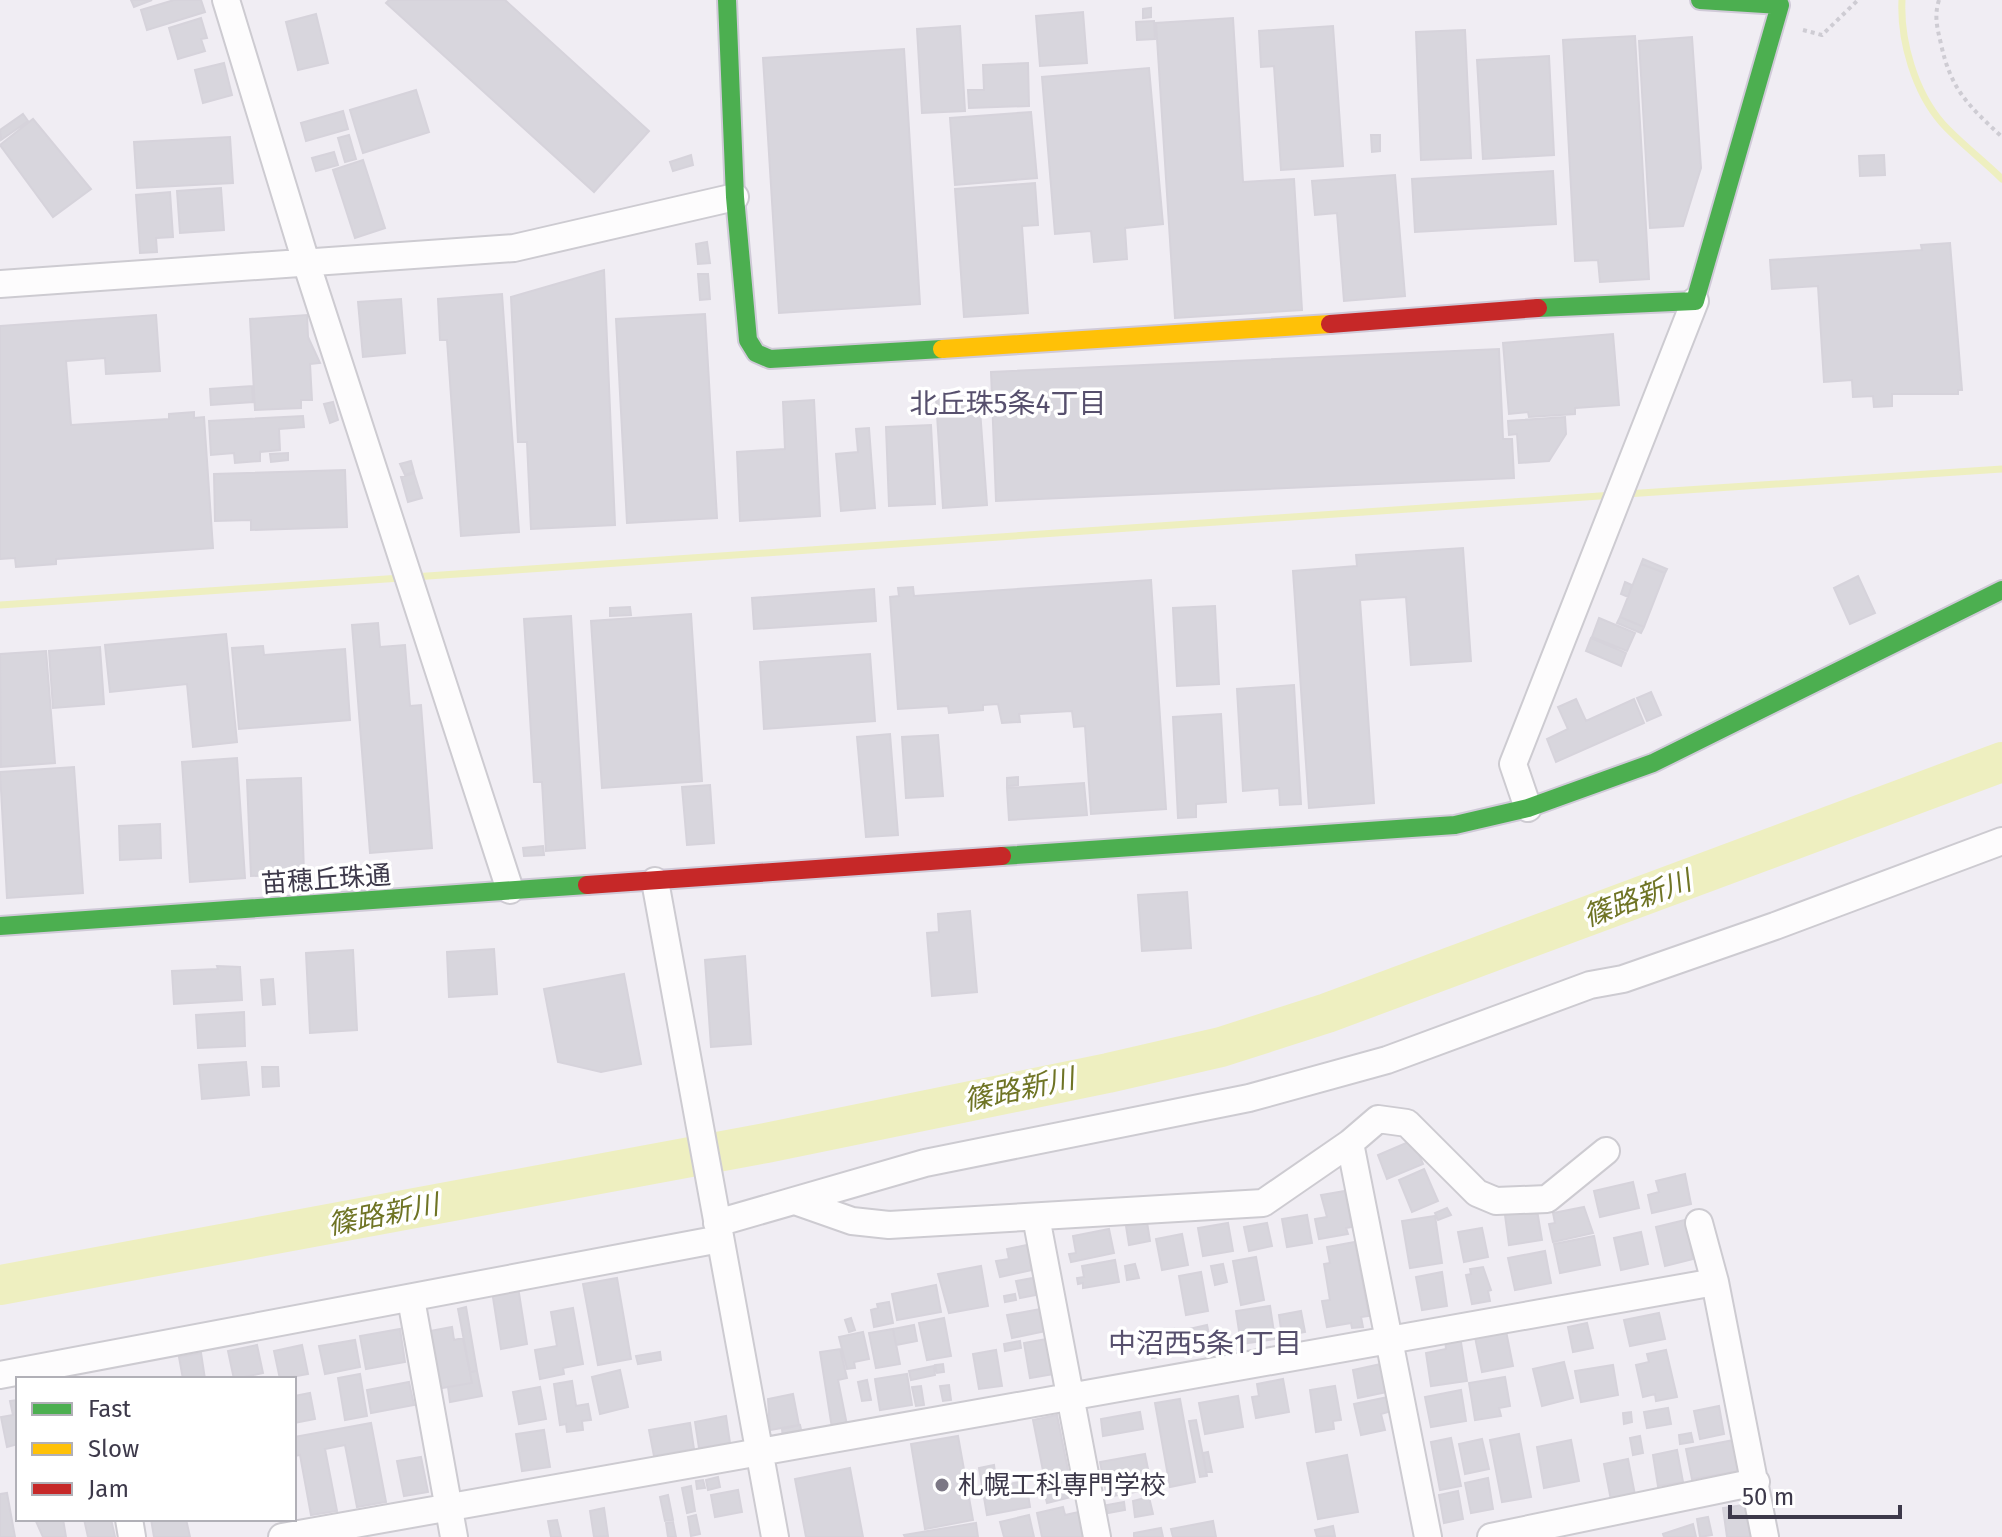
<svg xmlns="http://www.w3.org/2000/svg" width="2002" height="1537" viewBox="0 0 2002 1537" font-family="'Fira Sans','Noto Sans JP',sans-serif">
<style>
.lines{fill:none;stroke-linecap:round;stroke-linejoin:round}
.stream{stroke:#eeefc0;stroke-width:7}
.river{stroke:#eeefc0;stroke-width:40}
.building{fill:#d8d6dd;stroke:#d6d3db;stroke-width:2}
.street-casing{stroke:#cdcbd1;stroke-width:30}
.fast-casing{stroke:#d0cad8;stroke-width:22}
.slow-casing{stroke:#d0cad8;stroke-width:22}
.jam-casing{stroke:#d0cad8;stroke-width:22}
.path{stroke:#ceccd3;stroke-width:4;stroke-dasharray:4 4;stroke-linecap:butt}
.street{stroke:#fdfcfd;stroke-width:26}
.fast{stroke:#4caf50;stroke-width:18}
.slow{stroke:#ffc107;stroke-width:18}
.jam{stroke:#c62828;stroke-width:18}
.poi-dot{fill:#7c7885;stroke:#fff;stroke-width:3}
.labels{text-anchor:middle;stroke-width:7;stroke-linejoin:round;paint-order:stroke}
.street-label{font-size:26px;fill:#3d394a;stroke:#fff}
.poi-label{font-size:26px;fill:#3d394a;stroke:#fff;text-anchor:start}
.neighbourhood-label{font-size:28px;fill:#57506d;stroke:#fff}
.water-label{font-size:28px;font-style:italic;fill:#6f7425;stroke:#fff}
</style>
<rect width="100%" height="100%" fill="#f0edf3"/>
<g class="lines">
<path class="stream" d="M1902,0C1900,41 1915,92 1942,123C1960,143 1983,160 2002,179
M1626,494L2002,469
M413,577L1614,495
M0,605L401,578"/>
<path class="river" d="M0,1285L766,1143L1108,1073L1221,1047L1327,1013L2002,762"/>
</g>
<path class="building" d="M131,0H152L134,7Z
M174,0H201L205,12L147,30L141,10Z
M389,0H505L649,131L594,192L386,3Z
M1151,8V17L1143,18V9Z
M1083,12L1087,63L1040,66L1036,16Z
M316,14L328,63L298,70L286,22Z
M201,18L207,38L201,39L205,51L178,59L169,28Z
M1233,18L1243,182L1294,179L1302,310L1175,318L1156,23Z
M1154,21L1155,39L1137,40L1136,22Z
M960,26L965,111L922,113L917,29Z
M1333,26L1343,166L1281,170L1274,66L1261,67L1259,31Z
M1465,30L1471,158L1421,160L1416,32Z
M1635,36L1649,279L1600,282L1598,260L1575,261L1563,40Z
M1692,37L1701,168L1683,226L1650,228L1639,41Z
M904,49L920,304L779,313L763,58Z
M1549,56L1554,155L1483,159L1477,60Z
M224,63L232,95L203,103L195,70Z
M1028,63L1029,106L969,108L968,90H984L983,65Z
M1149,68L1163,224L1125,228L1127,259L1094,262L1091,231L1055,234L1042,77Z
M416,90L429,132L363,153L350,110Z
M343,111L348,129L306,141L301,123Z
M1031,112L1037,178L955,185L950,118Z
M23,114L28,121L1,140L0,130Z
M33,119L91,189L53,217L0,145Z
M349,135L356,159L345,162L338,138Z
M1371,135H1380V151L1372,152Z
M230,137L233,183L137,188L134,142Z
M334,152L338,165L316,171L312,158Z
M691,155L693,165L673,171L670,162Z
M1884,155L1885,175L1860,176L1859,156Z
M363,160L385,228L355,238L333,170Z
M1553,171L1556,224L1415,232L1412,179Z
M1395,175L1405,296L1344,301L1337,213L1315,215L1312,181Z
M1035,183L1038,225L1022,226L1028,313L964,317L955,189Z
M221,188L224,230L180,233L177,191Z
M170,192L173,237L156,238L157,252L140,253L136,195Z
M707,242L710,263L698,264L696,244Z
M1950,243L1962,390H1958V394H1892V406L1874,407L1873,396L1853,397L1852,380L1824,382L1818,286L1772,289L1770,260L1922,250L1921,245Z
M604,270L615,525L531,529L527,442H518L511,297Z
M698,274H708L710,299L700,300Z
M502,294L519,532L461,536L447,340H440L438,299Z
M401,299L405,353L363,357L358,302Z
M705,314L717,518L627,523L616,319Z
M156,315L160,371L106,374L105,358L66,361L71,425L169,419V414L194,412V418L204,417L213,548L56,559V564L16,567L15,558L0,559V326Z
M307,315L308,337L320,363L310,364L312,400H301V408L255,410L250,319Z
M1613,334L1619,405L1575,408V414L1529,417L1528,412L1509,414L1503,343Z
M1499,349L1503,439H1512L1514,478L996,501L991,372Z
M252,386L253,402L211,405L210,389Z
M979,396L987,505L943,508L936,399Z
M814,400L820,516L740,521L737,452L785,449L783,402Z
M333,402L338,420L330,423L324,404Z
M303,416L304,427L279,429L280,450L260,452V461L235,463L234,453L211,455L209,421Z
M1565,417L1566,434L1549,461L1519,463L1517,434L1509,435L1508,421Z
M931,425L935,504L889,506L886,427Z
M869,428L875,508L841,511L836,454L858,452L856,429Z
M288,453V460L271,462L270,454Z
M411,461L414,472L405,475L400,464Z
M345,470L347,527L251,530V520L215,521L214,474Z
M414,473L422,498L408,502L401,477Z
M1463,548L1471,661L1411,665L1406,597L1360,600L1374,803L1309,808L1293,571L1357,566L1356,555Z
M1643,559L1667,569L1665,573L1641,564Z
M1641,564L1665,573L1644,627L1620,617Z
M1858,576L1875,613L1850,624L1834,588Z
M1151,580L1166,809L1091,814L1085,726L1074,727L1072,711L1019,714L1020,722L1002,723L998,704L983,705V710L949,713L948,706L898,709L890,597L899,596L898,588L913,587L914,596Z
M1625,582L1632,585L1628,597L1621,594Z
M874,589L876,621L754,629L752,598Z
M1215,606L1219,684L1177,686L1173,608Z
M630,607L631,615L610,616V608Z
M691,614L702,781L602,788L591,621Z
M571,616L585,848L546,851L542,782H534L524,619Z
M1620,617L1644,627L1641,633L1617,623Z
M1599,618L1635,633L1627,651L1592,637Z
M378,623L380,647L405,645L410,706L421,705L432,848L370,853L352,625Z
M226,634L237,742L193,747L187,684L110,692L105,645Z
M1591,638L1626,653L1621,666L1586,651Z
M263,646L264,655L345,649L350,720L239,729L232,648Z
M100,647L104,704L53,708L49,651Z
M46,651L55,763L1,767L0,654Z
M870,654L875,721L764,729L760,662Z
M1294,685L1301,804L1280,805L1279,788L1243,791L1237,689Z
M1651,692L1661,715L1647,721L1637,698Z
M1576,699L1586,721L1634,699L1644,723L1556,762L1547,739L1568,729L1558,707Z
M1221,714L1226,802L1196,804V817L1178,818L1173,717Z
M890,734L898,835L866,837L857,737Z
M938,735L943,796L906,798L902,737Z
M237,758L245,878L190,882L182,762Z
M74,767L83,893L7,898L0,772Z
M1018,777V785L1007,786V778Z
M301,778L304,874L251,876L247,780Z
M1084,783L1087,815L1009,820L1007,788Z
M710,785L714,843L687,845L682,787Z
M160,824L161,858L120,860L119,826Z
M543,846L544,855L524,856L523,848Z
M1187,892L1191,948L1142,951L1138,895Z
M970,911L977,992L932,996L927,933L939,932L938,914Z
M494,949L497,994L449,997L447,952Z
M353,950L357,1030L310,1033L306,953Z
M745,956L751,1044L711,1047L705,960Z
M217,966L240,967L242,1000L174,1004L172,971L218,969Z
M624,974L641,1064L601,1072L558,1062L544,989Z
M273,979L275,1004L263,1005L261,980Z
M244,1012L245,1046L198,1048L196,1015Z
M246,1062L249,1095L202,1099L199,1065Z
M262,1067H278L279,1086L263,1087Z
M1413,1140L1423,1164L1387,1179L1378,1155Z
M1424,1169L1438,1201L1412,1212L1399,1180Z
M1685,1174L1691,1204L1652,1213L1648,1195L1659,1192L1656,1181Z
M1633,1182L1639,1208L1600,1217L1594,1191Z
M1345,1191L1352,1227L1346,1228L1348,1234L1319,1239L1315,1219L1327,1217L1321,1195Z
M1584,1207L1593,1233L1553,1242L1549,1224L1555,1223L1553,1213Z
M1447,1208L1451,1215L1438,1220L1435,1213Z
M1537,1210L1542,1240L1509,1245L1505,1215Z
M1307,1215L1312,1243L1287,1247L1282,1219Z
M1435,1216L1442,1263L1410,1268L1402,1221Z
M1685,1220L1689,1234L1695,1233L1699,1248L1691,1250L1693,1259L1665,1266L1656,1227Z
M1147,1222L1150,1241L1129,1245L1126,1226Z
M1228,1223L1233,1251L1203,1256L1198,1228Z
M1267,1223L1272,1246L1249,1251L1244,1227Z
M1482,1228L1488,1257L1464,1262L1458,1232Z
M1109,1229L1114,1253L1071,1262L1069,1254L1076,1253L1073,1236Z
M1641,1232L1648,1264L1621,1270L1614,1238Z
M1182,1234L1188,1265L1162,1270L1156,1239Z
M1594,1236L1600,1265L1560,1273L1554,1244Z
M1355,1242L1369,1316L1361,1317L1363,1327L1352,1328L1351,1323L1327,1327L1322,1301L1330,1300L1324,1264L1330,1263L1327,1247Z
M1027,1245L1032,1270L1000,1277L996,1261L1009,1259L1007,1249Z
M1545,1251L1551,1283L1515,1290L1508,1258Z
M1256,1257L1264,1300L1241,1305L1233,1261Z
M1115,1260L1119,1282L1083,1288V1283L1078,1284L1077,1278L1084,1277L1082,1266Z
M1135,1264L1139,1278L1127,1280L1125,1266Z
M1223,1264L1227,1282L1215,1285L1211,1266Z
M981,1266L988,1306L949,1313L938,1274Z
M1483,1267L1491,1290L1488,1291L1490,1301L1472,1304L1466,1275L1471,1274L1470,1269Z
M1201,1272L1208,1311L1186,1315L1179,1276Z
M1442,1272L1447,1306L1422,1310L1416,1277Z
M617,1278L631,1359L598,1365L583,1284Z
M1033,1278L1036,1295L1020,1298L1016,1281Z
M936,1285L941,1312L897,1320L892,1294Z
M518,1287L527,1344L501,1349L492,1291Z
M1015,1294L1016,1300L1005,1302L1004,1296Z
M889,1302L893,1323L874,1327L871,1310L878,1308L877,1304Z
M1270,1306L1275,1339L1241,1344L1236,1311Z
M466,1307L477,1371L470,1372L458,1309Z
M573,1308L583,1364L563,1368L564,1374L540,1379L535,1350L557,1346L551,1312Z
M1041,1309L1046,1331L1012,1338L1007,1315Z
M1301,1311L1305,1332L1282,1336L1279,1315Z
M1659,1313L1665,1339L1630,1346L1624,1320Z
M851,1318L855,1330L849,1332L845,1320Z
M944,1318L951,1356L927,1360L919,1323Z
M1587,1323L1593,1348L1573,1352L1568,1327Z
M914,1325L917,1341L896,1345L893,1329Z
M1207,1325L1212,1349L1193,1353L1189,1329Z
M452,1327L454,1340L463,1338L472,1383L436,1389L429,1353L434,1352L430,1331Z
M400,1329L405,1362L366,1369L360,1336Z
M893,1329L900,1364L876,1368L869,1333Z
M1174,1329L1178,1354L1152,1358L1148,1333Z
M1506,1331L1513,1366L1482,1372L1475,1337Z
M863,1332L869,1359L854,1362L855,1368L847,1369L839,1337Z
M1460,1336L1467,1381L1431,1386L1426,1353L1446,1349L1445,1339Z
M1047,1339L1054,1374L1030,1378L1024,1343Z
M355,1340L360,1367L325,1374L319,1346Z
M1020,1341L1021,1348L1005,1351L1004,1344Z
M257,1345L263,1373L234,1379L228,1351Z
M302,1345L308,1374L280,1379L274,1351Z
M840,1349L847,1378L838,1380L847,1425L832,1428L820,1352Z
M996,1350L1002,1386L979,1389L973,1354Z
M1666,1350L1677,1397L1656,1401L1655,1394L1643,1397L1636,1365L1649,1362L1647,1354Z
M660,1352L661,1360L638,1364L636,1356Z
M201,1353L205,1379H183L179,1357Z
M1564,1362L1573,1398L1542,1406L1533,1369Z
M943,1364L944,1372L937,1373L935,1365Z
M1381,1364L1387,1392L1358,1398L1353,1370Z
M1613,1365L1618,1395L1581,1402L1575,1371Z
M934,1366L935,1375L911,1380L909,1371Z
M620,1370L628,1407L600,1414L592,1377Z
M477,1371L482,1396L450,1402L448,1387L472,1383L470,1372Z
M360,1374L367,1416L345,1420L338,1378Z
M907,1374L912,1405L880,1410L875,1379Z
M1505,1377L1510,1406L1499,1408L1501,1416L1475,1420L1469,1383Z
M1283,1379L1289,1412L1256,1418L1252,1397L1259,1396L1257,1384Z
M867,1380L871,1400L862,1401L858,1382Z
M572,1381L576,1406L588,1404L591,1420L582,1421L583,1430L567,1432L566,1424L560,1425L554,1384Z
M409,1382L414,1405L371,1413L367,1390Z
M949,1385L951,1400L943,1401L940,1386Z
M921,1386L924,1405L916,1406L912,1387Z
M1335,1386L1341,1420L1333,1421L1334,1429L1316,1432L1310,1390Z
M540,1387L546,1419L519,1424L513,1392Z
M1461,1390L1466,1421L1431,1427L1425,1397Z
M310,1393L315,1419L294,1423V1396Z
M793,1394L799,1425L770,1430L768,1399Z
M1238,1396L1243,1427L1205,1434L1199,1403Z
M1388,1397L1391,1411L1381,1414L1385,1430L1361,1435L1354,1404Z
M1180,1399L1195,1482L1170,1487L1155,1403Z
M18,1400V1444L7,1447L1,1417L13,1415L10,1401Z
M1719,1406L1724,1434L1700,1439L1694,1411Z
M1668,1408L1671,1424L1647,1428L1644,1412Z
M1140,1412L1143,1429L1103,1436L1101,1419Z
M1631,1412L1632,1422L1624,1424L1623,1413Z
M1057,1415L1069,1475L1045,1481L1033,1420Z
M726,1416L730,1443L699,1448L695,1422Z
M1196,1420L1207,1476L1200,1477L1189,1421Z
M371,1423L386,1502L357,1507L345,1445L325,1449L337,1511L311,1515L300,1455L294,1456V1437Z
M690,1423L694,1449L654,1456L649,1430Z
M800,1425L802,1434L783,1438L782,1429Z
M544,1430L550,1467L522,1471L516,1434Z
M1691,1433L1693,1442L1680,1444L1679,1435Z
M1519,1434L1531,1497L1502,1502L1490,1440Z
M958,1436L973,1520L925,1529L911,1444Z
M1640,1436L1643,1453L1633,1455L1630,1438Z
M1451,1438L1461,1486L1440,1490L1431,1442Z
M1482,1439L1489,1469L1465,1474L1459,1444Z
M1571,1440L1579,1481L1544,1488L1537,1447Z
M1734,1440L1740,1471L1692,1479L1686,1449Z
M1677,1450L1683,1482L1658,1486L1653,1455Z
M1208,1452L1212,1472H1206L1203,1453Z
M1145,1454L1152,1489L1107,1497L1100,1462Z
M1347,1455L1358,1512L1318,1519L1307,1463Z
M421,1457L428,1492L404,1496L397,1461Z
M1628,1459L1635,1495L1611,1500L1604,1464Z
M994,1465L997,1486L1026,1481L1030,1507L987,1515L979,1468Z
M850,1468L863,1537H806L795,1479Z
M718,1477L720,1487L708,1490L706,1480Z
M1488,1478L1493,1509L1471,1513L1465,1483Z
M703,1480L705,1488L697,1489L696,1481Z
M1068,1481L1071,1497L1047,1503L1043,1487Z
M691,1486L695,1511L687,1513L682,1488Z
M738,1490L742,1512L715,1517L711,1495Z
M1458,1491L1463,1519L1444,1523L1439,1495Z
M7,1493L15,1537H0V1494Z
M668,1495L673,1520L665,1521L660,1497Z
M1149,1497L1153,1514L1135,1517L1133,1501Z
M1124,1502L1125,1510L1108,1513L1107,1505Z
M1750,1504L1755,1537H1727L1723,1508Z
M1063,1507L1065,1515L1079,1512L1084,1537H1042L1037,1513Z
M604,1508L608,1536L594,1537L590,1511Z
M696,1515L700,1534L691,1536L688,1517Z
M1029,1515L1034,1537H1004L1000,1522Z
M1708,1517L1712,1535L1700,1537L1697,1519Z
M35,1519H63L66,1537H43Z
M84,1519H111L115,1537H88Z
M151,1519H186L190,1537H154Z
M557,1520L561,1537H551L548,1521Z
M1213,1521L1216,1537H1173L1171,1529Z
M673,1522L676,1537H668L666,1523Z
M976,1523L978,1537H905L904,1535Z
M1693,1524L1696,1537H1664L1663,1534Z
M1333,1526L1335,1536L1317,1537L1315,1530Z
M1161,1528L1163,1537H1134V1533Z"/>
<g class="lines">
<defs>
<path id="street" d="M226,0L306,262L510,890
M0,284L514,248L735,197
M1528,808L1513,764L1695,301
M655,881L775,1537
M1350,1143L1428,1537
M795,1201L852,1221L889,1225L1263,1203L1350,1143L1378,1119L1407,1123L1477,1193L1496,1201L1547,1199L1606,1151
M1036,1217L1097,1537
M717,1223L925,1163L1249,1098L1387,1060L1590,985L1623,979L1775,926L2002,841
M1699,1223L1715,1282L1765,1537
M411,1299L454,1537
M0,1375L720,1239
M129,1519L132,1537
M282,1537L1715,1282
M1491,1537L1756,1482"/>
<path id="fast" d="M727,0L735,197L748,340L756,353L770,359L942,349
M1538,308L1695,301L1780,5L1700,0
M1002,856L1455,825L1528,808L1653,763L2002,590
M0,926L587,885"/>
<path id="slow" d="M942,349L1330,324"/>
<path id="jam" d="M1330,324L1538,308
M587,885L1002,856"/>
</defs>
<use href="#street" class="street-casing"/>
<use href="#fast" class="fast-casing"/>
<use href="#slow" class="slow-casing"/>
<use href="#jam" class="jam-casing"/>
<path class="path" d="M1939,0C1934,16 1937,27 1941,44C1951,90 1968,105 2002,137
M1803,30L1822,35L1858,0"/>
<use href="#street" class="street"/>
<use href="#fast" class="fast"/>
<use href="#slow" class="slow"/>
<use href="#jam" class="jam"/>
</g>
<circle class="poi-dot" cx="942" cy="1485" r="8"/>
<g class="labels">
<g class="street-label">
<text transform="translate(326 879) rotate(-4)" y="9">苗穂丘珠通</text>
</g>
<g class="poi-label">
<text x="958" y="1494">札幌工科専門学校</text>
</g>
<g class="neighbourhood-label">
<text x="1008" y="413">北丘珠5条4丁目</text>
<text x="1205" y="1353">中沼西5条1丁目</text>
</g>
<g class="water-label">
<text transform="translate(1637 898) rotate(-20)" y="10">篠路新川</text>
<text transform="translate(1019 1089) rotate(-12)" y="10">篠路新川</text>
<text transform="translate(383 1214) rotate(-11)" y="10">篠路新川</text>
</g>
</g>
<rect x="16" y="1377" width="280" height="144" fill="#ffffff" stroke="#b1b0b7" stroke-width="2"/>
<rect x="32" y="1403" width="40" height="12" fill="#4caf50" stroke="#b1b0b7" stroke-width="2"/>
<text x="88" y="1417" font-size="24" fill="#3d394a">Fast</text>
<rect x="32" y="1443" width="40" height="12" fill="#ffc107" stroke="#b1b0b7" stroke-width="2"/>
<text x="88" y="1457" font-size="24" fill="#3d394a">Slow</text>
<rect x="32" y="1483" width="40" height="12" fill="#c62828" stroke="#b1b0b7" stroke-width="2"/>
<text x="88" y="1497" font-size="24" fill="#3d394a">Jam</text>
<path d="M1730 1505v12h170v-12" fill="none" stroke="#3d394a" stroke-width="4"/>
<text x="1742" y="1505" font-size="24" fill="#3d394a" stroke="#ffffff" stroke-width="6" paint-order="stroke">50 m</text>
</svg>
